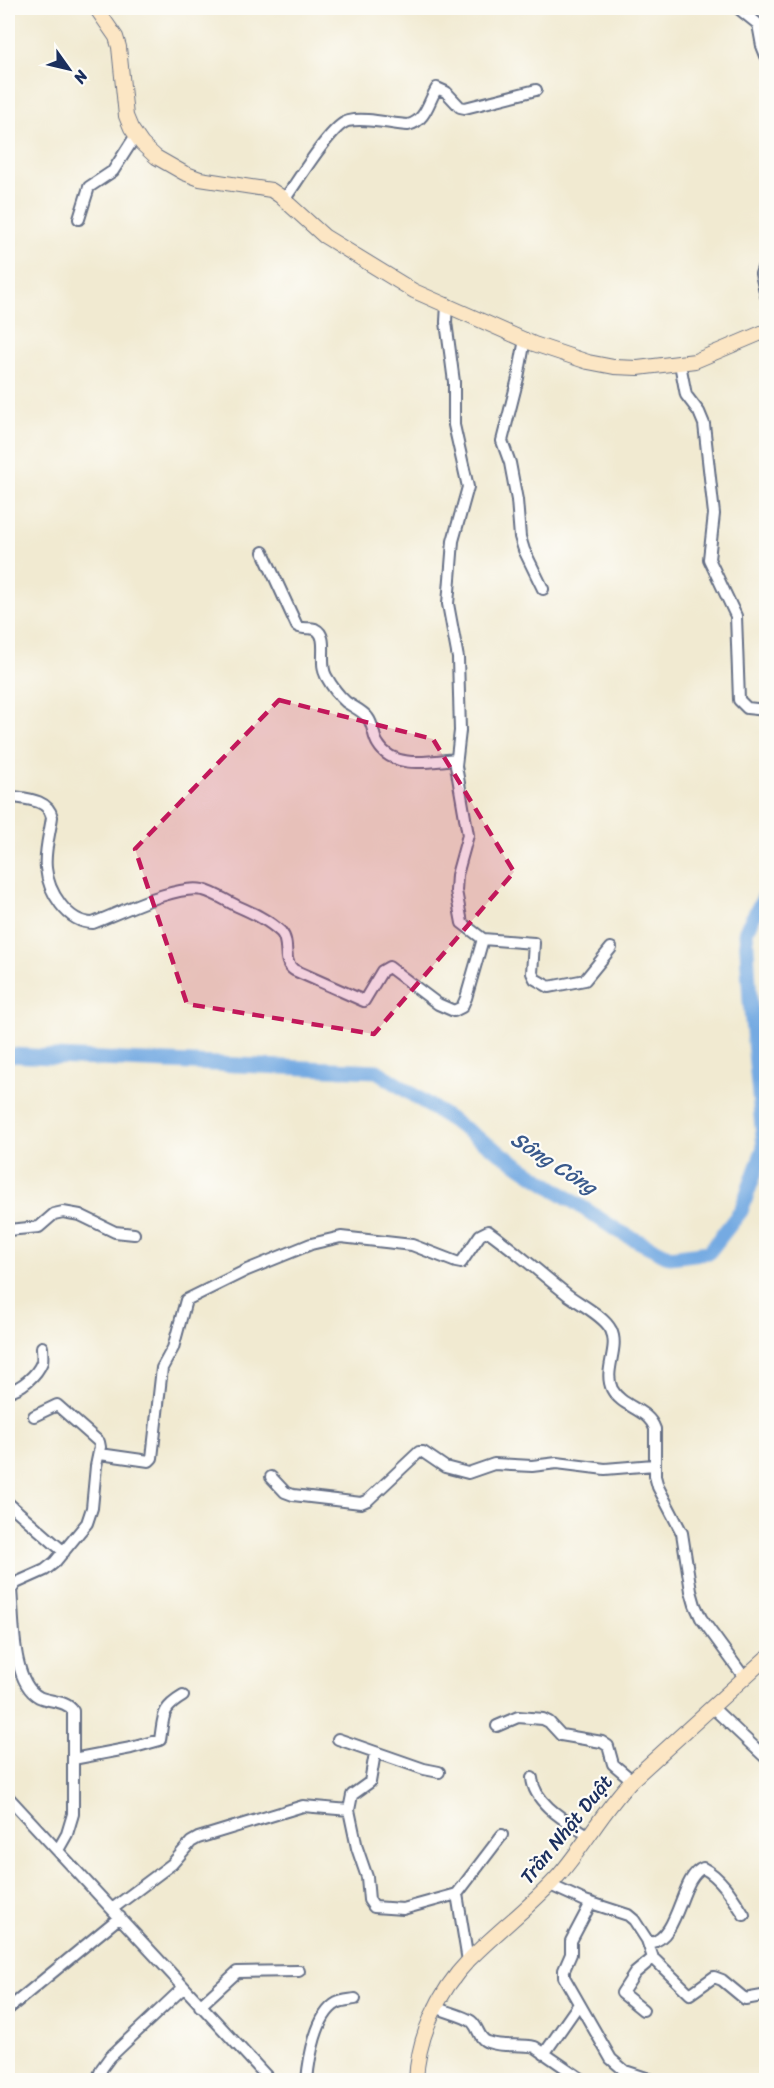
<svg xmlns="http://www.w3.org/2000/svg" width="774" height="2088" viewBox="0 0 774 2088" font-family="Sriracha,sans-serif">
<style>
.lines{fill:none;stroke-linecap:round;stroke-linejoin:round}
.river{stroke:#75aae2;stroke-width:15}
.street-casing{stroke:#667086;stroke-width:14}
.secondary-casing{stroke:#667086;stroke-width:16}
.street{stroke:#fff;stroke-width:10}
.secondary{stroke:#fce6c4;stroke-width:14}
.marked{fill:#c2185b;fill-opacity:0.2;stroke:#c2185b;stroke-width:4.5;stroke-dasharray:12 8;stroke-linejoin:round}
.labels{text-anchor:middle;stroke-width:4.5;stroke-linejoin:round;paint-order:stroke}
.street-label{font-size:20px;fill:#1b2f5e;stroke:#fdfcf7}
.water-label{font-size:21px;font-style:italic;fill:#3a5a8c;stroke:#fdfcf7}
</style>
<rect width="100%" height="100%" fill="#fdfcf7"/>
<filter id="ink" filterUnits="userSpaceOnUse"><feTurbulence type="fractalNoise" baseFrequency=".0167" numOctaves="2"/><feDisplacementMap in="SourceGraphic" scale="12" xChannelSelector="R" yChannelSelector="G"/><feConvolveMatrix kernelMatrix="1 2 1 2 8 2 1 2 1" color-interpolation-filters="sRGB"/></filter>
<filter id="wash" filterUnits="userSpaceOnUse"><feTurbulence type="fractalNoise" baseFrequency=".008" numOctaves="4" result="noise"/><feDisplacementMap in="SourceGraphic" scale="24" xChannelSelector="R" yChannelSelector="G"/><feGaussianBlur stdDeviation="1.35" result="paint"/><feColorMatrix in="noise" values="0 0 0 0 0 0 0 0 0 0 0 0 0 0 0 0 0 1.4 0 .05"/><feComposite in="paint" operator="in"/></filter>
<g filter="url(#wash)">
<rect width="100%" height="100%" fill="#f1ead1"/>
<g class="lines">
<path class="river" d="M8,1055L377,1071L618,1231L670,1257L709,1252L741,1211L764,1147L750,1000L746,930L766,894"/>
</g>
</g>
<g filter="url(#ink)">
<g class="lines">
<defs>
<path id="street" d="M738,8L758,24L762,46L766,56
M284,200C296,184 331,125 348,121C366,117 390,124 408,125C426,121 428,102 437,88L446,92L460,107L465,108L536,90
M79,219L89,187L113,171L136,135
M766,259L761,274L766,296
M447,304L446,322L454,382V425L468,487L453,541L448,604L458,658L460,731L456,766L468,835L457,875L456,891L462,923L483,939L534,943L532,973L535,979L549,987L585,980L611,948
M525,339L518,378L502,441L510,463L517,500L520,537L524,550L543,589
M680,364L686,395L699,412L704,424L714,514L709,559L736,616L739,700L747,708L766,710
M263,552L297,626C304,630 309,627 315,629C330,636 318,662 326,676C331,685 338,695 346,702C353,707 363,711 368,718C374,726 373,737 378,744C393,770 431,761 456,759
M8,796C23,799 48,798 52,817C50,833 44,851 46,868C48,891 67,923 93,923C120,913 176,884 203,890C215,893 226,901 237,906C253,913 268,920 281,932C291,943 281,961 294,970L364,1001L382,971L389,967L438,1004L454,1011L462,1007L466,998L483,939
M8,1230L39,1227L54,1214L63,1212L80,1215L115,1232L134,1234
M8,1391C21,1389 37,1375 42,1362C43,1357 42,1352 42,1347
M34,1416L57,1405L99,1442L100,1447L96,1466L92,1508L87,1523L55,1562L45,1570L16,1583L11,1590C14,1618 11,1682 39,1697C49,1702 67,1700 73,1711V1814L67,1834L58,1850
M100,1454L149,1461L152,1458L162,1368L173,1348L186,1300L247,1270L311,1244L341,1237L412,1245L456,1262L461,1263L480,1235L488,1231C516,1251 541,1274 568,1295C580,1304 605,1317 611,1330C620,1348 603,1370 612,1389C622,1408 648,1408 655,1429V1476L658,1487L682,1533L691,1591L695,1605L701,1618L744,1677
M271,1477L285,1492L293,1495L361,1503L368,1500L419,1452H423L445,1467L468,1473L494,1464L532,1466L557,1463L605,1469L654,1465
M8,1503L64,1552
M713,1708L766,1758
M497,1726L518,1717L543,1719L549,1722L561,1735L602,1742L608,1746L613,1764L632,1780
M338,1739L424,1769L439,1772
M375,1753L370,1782L352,1795L349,1810L357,1848L367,1877L369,1900L374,1907L403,1909L457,1894L502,1835
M73,1759L131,1748L160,1740C164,1715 161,1709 183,1696
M532,1778C534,1805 570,1823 589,1836
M8,1797L270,2080
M550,1885L585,1901L628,1915L634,1920L647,1940L653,1958L690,1994L714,1977L722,1980L745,1999L762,1996
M457,1894L468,1961
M591,1903L571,1941V1954L564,1970V1977L611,2059L625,2071L652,2080
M112,1909L172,1864L191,1842L198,1838L303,1806L349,1810
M647,1940L650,1943C680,1938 680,1876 703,1868C721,1877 734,1899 744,1915
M200,2006L237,1972L299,1971
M435,2007C446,2012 461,2015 471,2021C479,2027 478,2039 488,2042C504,2048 519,2043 535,2047L583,2080
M8,2009L120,1917
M643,2010L622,1993L635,1973L653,1958
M544,2054L579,2004
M97,2080L102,2068L110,2057L183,1988
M307,2080C309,2059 316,2014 337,2003C342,2000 350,2000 355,1999"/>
<path id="secondary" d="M96,8L116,37L119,47L126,116L131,128L142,144L156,157L184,173L200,179L271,190L280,196L324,236L414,291L534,344L588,362L614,367L638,368L695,361L766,331
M416,2080C418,2037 438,1992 469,1960C497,1931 532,1906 559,1875C585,1845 604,1809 632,1780L766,1658"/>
</defs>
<use href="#street" class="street-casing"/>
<use href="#secondary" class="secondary-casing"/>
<use href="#street" class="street"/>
<use href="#secondary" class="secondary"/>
</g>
</g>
<path class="marked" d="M279,700L433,739L514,872L374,1034L187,1004L135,849Z"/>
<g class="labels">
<g class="street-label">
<text transform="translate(566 1829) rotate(-51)" y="7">Trần Nhật Duật</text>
</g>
<g class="water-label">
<text transform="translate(554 1163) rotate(33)" y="7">Sông Công</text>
</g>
</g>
<rect width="774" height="2088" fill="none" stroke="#fdfcf7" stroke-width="30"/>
<g transform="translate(69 69) rotate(124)" stroke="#fdfcf7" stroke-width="4.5" paint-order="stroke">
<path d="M0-4.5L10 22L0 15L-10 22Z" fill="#1b2f5e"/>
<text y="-9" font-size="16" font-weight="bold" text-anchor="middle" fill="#1b2f5e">N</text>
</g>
</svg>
